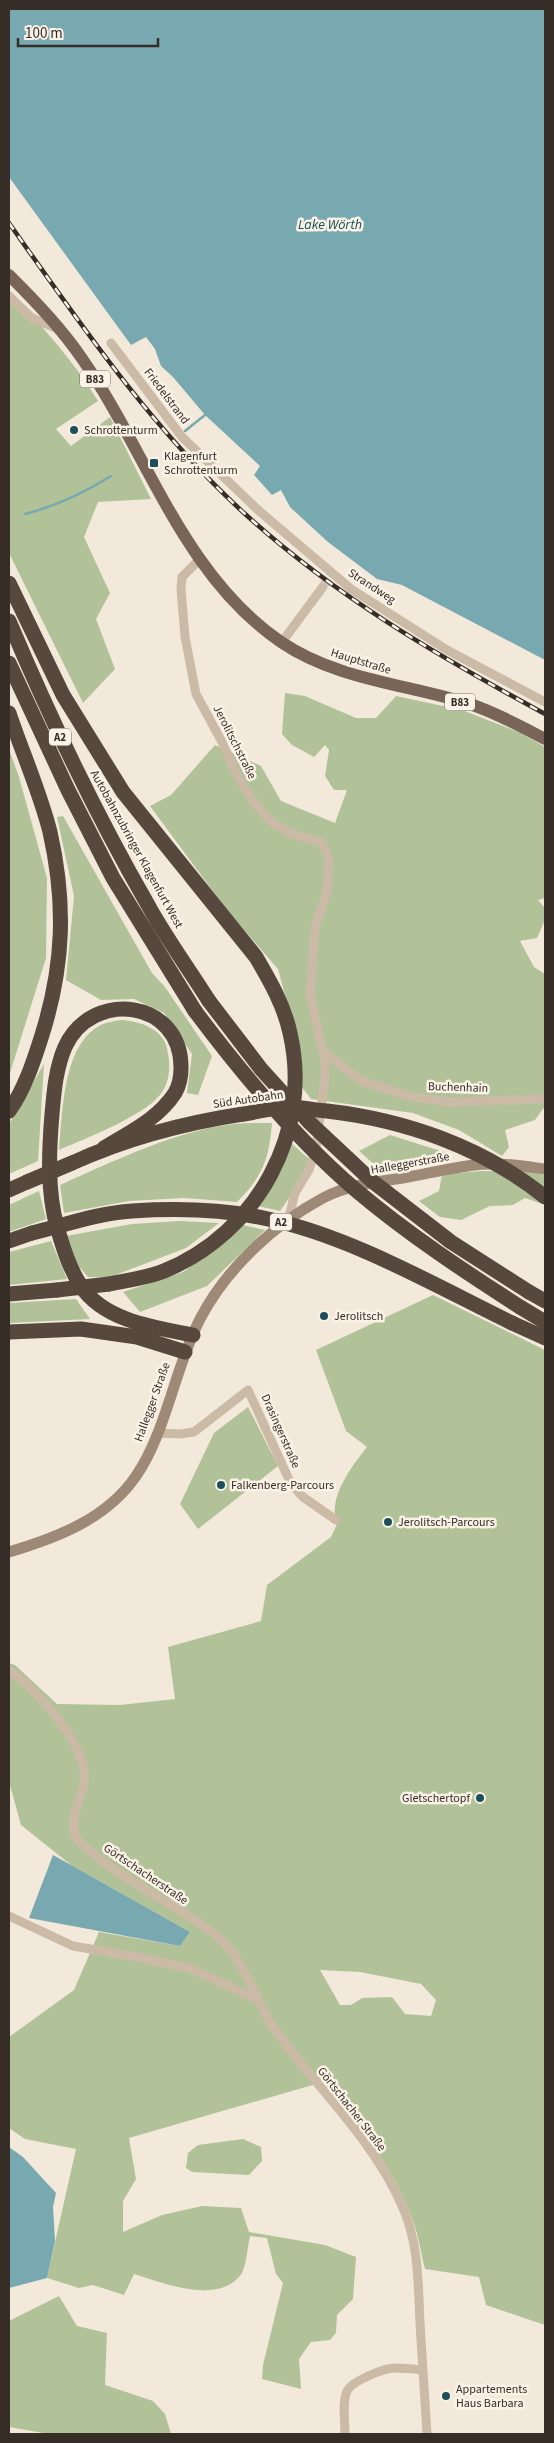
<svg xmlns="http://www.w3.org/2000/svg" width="554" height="2443" viewBox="0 0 554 2443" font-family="'Source Sans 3',sans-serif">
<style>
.green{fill:#b1c299;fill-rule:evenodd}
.water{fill:#78a9b0}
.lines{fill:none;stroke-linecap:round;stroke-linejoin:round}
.stream{stroke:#78a9b0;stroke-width:2.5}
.minor-tunnel{stroke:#ccc3b6;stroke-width:9;stroke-dasharray:9 4.5;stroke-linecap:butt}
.minor{stroke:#cbbaa5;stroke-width:9}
.secondary{stroke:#9e8977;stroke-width:11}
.primary{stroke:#796557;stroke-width:12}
.motorway{stroke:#57483e;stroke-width:15}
.rail-casing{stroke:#362d27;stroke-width:4.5}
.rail{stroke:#faf2e6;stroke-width:2.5;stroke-dasharray:8;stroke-linecap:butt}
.motorway-bridge{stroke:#57483e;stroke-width:15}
.poi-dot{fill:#1b4f59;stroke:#faf2e6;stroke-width:2}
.labels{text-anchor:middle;stroke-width:5;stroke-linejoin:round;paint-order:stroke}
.shield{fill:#faf2e6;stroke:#716860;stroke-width:1}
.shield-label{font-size:11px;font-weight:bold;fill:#362d27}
.street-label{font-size:12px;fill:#362d27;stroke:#faf2e6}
.poi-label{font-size:12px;fill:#362d27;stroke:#faf2e6;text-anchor:start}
.water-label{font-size:14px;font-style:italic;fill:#1b4f59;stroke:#faf2e6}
</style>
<rect width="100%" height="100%" fill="#f2e9da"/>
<path class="green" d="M9,291C42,326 73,360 98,401L56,429L71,446L110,417L151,499L98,502L84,537L110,593L96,619L115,669L83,703L9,553Z
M285,693L305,696L356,718H376L396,696L462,710L521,733L545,747V898L538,900L545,908V920L537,938L520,941L534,967L545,974V1106L535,1120L505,1130L509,1147L502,1156L459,1130L413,1113L311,1099L301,1086L302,1058L278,969L229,913L150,806L171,795L215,745L261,766L281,801L335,823L347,790H334L325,776L329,750L325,745L314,757L292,745L282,734Z
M9,749L19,777L47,878L46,958L9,1076Z
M63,816L152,973L165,987L212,1056L198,1095L187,1093L192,1054L164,1013L134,999L101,1000L66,980L74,896L57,817Z
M121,1020C139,1021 162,1028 167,1048C170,1063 171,1075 164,1089C151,1114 86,1138 59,1150C63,1113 62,1042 103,1024C108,1022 115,1021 121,1020Z
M44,1064L38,1161L9,1174V1124Z
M272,1123C269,1159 263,1176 237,1202L184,1198L129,1201L64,1213L60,1185C112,1162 177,1130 234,1124C246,1123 259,1123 272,1123Z
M390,1135L447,1153L438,1162L377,1167L359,1151Z
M291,1143L310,1160L296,1188L280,1211L258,1206Z
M482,1171H527L545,1175V1205L525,1198L513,1205L490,1206L461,1220L440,1217L419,1201L439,1191L442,1174Z
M39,1191L46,1219L9,1232V1205Z
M179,1221L219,1223L186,1248L110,1277H88L74,1261L66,1236L132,1224Z
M243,1225L265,1230L207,1286L140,1312L123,1292L183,1272L210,1253Z
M51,1241L67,1279L9,1285V1252Z
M433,1295L545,1350V2325L486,2305L479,2277L425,2269C421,2254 419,2238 414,2224C395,2169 359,2126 323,2082L129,2138L136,2179L123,2201V2232L162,2215L202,2206L241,2208L249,2232L325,2245L356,2257L353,2299L337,2315L336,2333L330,2340L311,2342L299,2359L301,2389L262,2379L263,2365L283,2283L276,2274L267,2238L250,2236C248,2245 246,2266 242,2273C220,2306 163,2283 134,2274L124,2295L93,2285L79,2288L47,2278L76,2149L25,2139L9,2128V2037L74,1990L99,1932L180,1946L190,1932L71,1865L21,1825L9,1782V1663L15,1665L57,1704L120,1705L175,1699L168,1647L261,1621L267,1585L331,1537L337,1524C327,1498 352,1466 367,1447L346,1431L316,1350ZM320,1970L360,1972L421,1984L436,2000L431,2016L405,2014L392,1997L362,1998L351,2005H340Z
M76,1299L90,1319L9,1323V1303Z
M248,1407L278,1466L198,1529L180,1504L214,1433Z
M243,2139L261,2147L262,2161L249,2175L192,2172L186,2168L188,2153L198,2145Z
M59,2296L77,2326L107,2333L105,2385L153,2401L165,2414L171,2434H49L9,2427V2321Z"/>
<path class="water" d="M9,9H545V660L402,585L377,579L328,542L290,507L281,490L272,495L254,475L260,466L205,415L173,377L161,366L155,349L146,337L131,345L9,177Z
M53,1855L71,1865L190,1932L180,1946L29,1918Z
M9,2147L23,2157L56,2193L53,2207L55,2241L47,2278L9,2288Z"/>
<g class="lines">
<path class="stream" d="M185,431L205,415
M25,514C56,506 84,493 111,476"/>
<path class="minor-tunnel" d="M322,588L332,573"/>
<path class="minor" d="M9,296L32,318L58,329
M111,343L182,437L258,510L351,589L447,650L545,702
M200,559L182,577L181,589L185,637L196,694L222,742L238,777L255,804L274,824L295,835L321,842L329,858L327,891L315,928L310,994L325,1062V1077L316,1148L309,1170L295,1193L288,1221
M282,642L322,588
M322,1050L361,1081L412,1097L451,1102L545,1099
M157,1433L180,1434L194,1432L248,1390L291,1484L303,1497L336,1520
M9,1670C37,1690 89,1746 84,1783C81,1800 68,1820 76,1837C78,1842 85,1847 89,1850C128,1885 181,1905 220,1939C245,1959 257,2007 278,2034C320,2091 375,2142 403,2208C419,2245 418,2283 420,2322C422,2360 425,2397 427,2434
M9,1916L73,1946L137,1957L192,1969L256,1999
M345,2434C345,2422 342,2402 347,2391C352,2381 384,2368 395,2368C404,2368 414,2369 423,2370"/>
<path class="secondary" d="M9,1552C56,1538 107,1519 136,1476C166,1433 175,1367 200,1319C226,1269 273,1225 323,1198C347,1185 376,1182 403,1178C426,1174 450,1168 474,1165C497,1162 522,1166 545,1169"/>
<path class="primary" d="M9,275C36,302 62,329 83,360C148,454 183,575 281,642C337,680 406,684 470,704C496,713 521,726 545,739"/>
<path class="motorway" d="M9,583L63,695L123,792L256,957C270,981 284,1005 290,1033C313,1132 257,1233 164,1271C147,1278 127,1280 109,1284
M9,621C50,718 95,813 148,905C166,938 189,969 209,1001
M9,663L68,790L113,878L195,1011
M9,713C22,752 40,792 50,832C66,903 64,965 42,1035C34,1060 25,1089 9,1111
M104,1148C130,1132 158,1119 175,1093C179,1086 181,1076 181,1068C182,1000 92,988 65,1047C56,1068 54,1091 52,1114C49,1150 47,1191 57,1227C63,1247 69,1268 81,1286C104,1321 156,1328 193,1335
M72,1163C127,1138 184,1123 243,1114
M9,1190L27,1182
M9,1241L32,1233
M529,1292L545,1301
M9,1294L57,1290
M520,1307L545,1322
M512,1323L545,1338
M9,1332L81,1329L137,1337L185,1352"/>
<defs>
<path id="rail" d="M9,223C81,325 152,429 244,513C335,596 438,656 545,714"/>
</defs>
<use href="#rail" class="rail-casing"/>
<use href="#rail" class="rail"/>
<path class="motorway-bridge" d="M209,1001L261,1069L309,1122L372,1181L451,1242L529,1292
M195,1011C243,1075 296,1139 357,1191C408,1234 464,1271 520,1307
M243,1114C258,1112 274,1107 289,1107C301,1107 314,1110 327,1111C405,1120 483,1147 545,1197
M27,1182L72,1163
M32,1233C65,1225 99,1213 132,1211C177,1208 224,1209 268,1219C350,1236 436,1286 512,1323
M57,1290L109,1284"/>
</g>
<g class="poi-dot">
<circle cx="74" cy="430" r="5"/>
<rect x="149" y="458" width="10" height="10" rx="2.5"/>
<circle cx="324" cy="1316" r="5"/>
<circle cx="221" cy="1485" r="5"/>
<circle cx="388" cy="1522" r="5"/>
<circle cx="480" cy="1798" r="5"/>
<circle cx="446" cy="2396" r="5"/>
</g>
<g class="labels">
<g class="shield">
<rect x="80" y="370.5" width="30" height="17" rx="4"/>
<rect x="445" y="693.5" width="30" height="17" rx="4"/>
<rect x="49" y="728.5" width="22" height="17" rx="4"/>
<rect x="270" y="1213.5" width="22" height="17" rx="4"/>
</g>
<g class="shield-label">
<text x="95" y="383">B83</text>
<text x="460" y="706">B83</text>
<text x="60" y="741">A2</text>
<text x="281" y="1226">A2</text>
</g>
<g class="street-label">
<text transform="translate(167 396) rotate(53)" y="4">Friedelstrand</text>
<text transform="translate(372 586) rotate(33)" y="4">Strandweg</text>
<text transform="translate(361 661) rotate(17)" y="4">Hauptstraße</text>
<text transform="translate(235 742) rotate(63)" y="4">Jerolitschstraße</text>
<text transform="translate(137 849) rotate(61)" y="4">Autobahnzubringer Klagenfurt West</text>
<text transform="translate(458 1087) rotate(2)" y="4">Buchenhain</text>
<text transform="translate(248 1099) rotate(-8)" y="4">Süd Autobahn</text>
<text transform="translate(410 1163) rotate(-10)" y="4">Halleggerstraße</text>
<text transform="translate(152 1402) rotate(-70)" y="4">Hallegger Straße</text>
<text transform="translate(281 1431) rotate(66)" y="4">Drasingerstraße</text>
<text transform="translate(146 1874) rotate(34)" y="4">Görtschacherstraße</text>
<text transform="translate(352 2109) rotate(52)" y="4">Görtschacher Straße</text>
</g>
<g class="poi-label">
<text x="84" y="434">Schrottenturm</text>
<text x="164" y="460">Klagenfurt<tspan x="164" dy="14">Schrottenturm</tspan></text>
<text x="334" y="1320">Jerolitsch</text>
<text x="231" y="1489">Falkenberg-Parcours</text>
<text x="398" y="1526">Jerolitsch-Parcours</text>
<text x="470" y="1802" text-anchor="end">Gletschertopf</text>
<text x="456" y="2393">Appartements<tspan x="456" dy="14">Haus Barbara</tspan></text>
</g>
<g class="water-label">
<text x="330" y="229">Lake Wörth</text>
</g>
</g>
<rect width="554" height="2443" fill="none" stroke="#362d27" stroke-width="20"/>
<path d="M18 38v8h140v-8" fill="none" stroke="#362d27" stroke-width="2.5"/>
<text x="25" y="38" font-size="15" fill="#362d27" stroke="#faf2e6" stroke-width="4" paint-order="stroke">100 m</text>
</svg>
